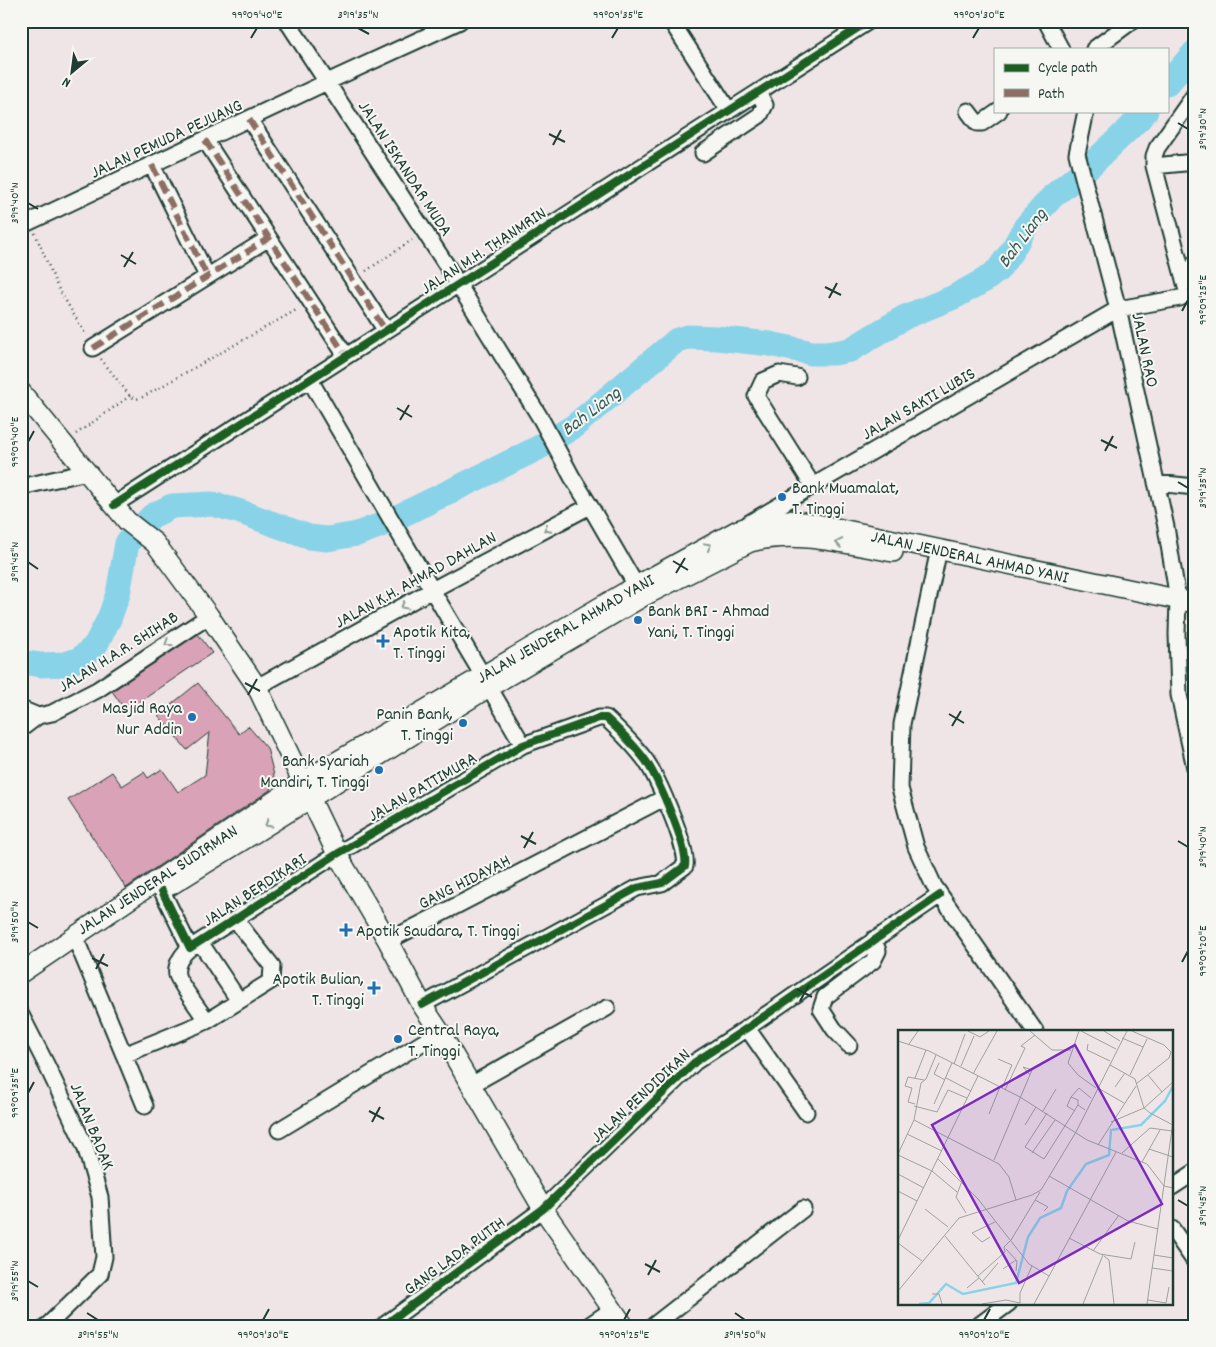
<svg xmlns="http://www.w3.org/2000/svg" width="1216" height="1347" viewBox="0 0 1216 1347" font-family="Dekko,sans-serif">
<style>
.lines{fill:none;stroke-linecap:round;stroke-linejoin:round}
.river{stroke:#88d3e8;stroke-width:25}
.building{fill:#d9a2b6;stroke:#1f3d34}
.minor-casing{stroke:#1f3d34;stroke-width:19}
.major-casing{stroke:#1f3d34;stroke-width:22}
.path{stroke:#1f3d34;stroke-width:2.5;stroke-dasharray:1 4;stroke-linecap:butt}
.minor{stroke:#f6f6f2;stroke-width:15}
.major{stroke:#f6f6f2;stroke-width:19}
.quiet{stroke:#8d6e63;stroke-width:6;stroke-dasharray:12 6;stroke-linecap:butt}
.cycleway-casing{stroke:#f6f6f2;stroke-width:11}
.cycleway{stroke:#1b5e20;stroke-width:8}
.oneway{stroke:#8a9a93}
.ticks{fill:none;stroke:#1f3d34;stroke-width:2}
.poi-dot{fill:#1f6fb2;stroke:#f6f6f2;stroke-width:2}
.labels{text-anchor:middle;stroke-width:4;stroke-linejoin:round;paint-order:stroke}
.street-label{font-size:18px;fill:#1f3d34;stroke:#f6f6f2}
.poi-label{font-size:18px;fill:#1f3d34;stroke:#f6f6f2;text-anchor:start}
.water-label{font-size:19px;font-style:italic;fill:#345b58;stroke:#f6f6f2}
.inset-river{fill:none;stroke:#88d3e8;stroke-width:2.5}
.inset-road{fill:none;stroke:#9ca29f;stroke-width:1}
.view{fill:#7b2cbf;fill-opacity:0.15;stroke:#7b2cbf;stroke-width:2.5}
.inset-edge{fill:none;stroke:#1f3d34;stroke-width:2.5}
.neatline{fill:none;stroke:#1f3d34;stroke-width:2}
.ticks-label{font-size:12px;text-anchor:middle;fill:#1f3d34}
</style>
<rect width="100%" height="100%" fill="#f0e5e6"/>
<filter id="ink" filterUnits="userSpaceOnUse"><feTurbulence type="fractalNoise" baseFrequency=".02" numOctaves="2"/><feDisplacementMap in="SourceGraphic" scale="10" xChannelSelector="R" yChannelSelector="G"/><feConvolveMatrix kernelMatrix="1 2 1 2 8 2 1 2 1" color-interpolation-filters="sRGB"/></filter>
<g filter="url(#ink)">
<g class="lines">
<path class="river" d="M1167,84L1195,52
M21,662L41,665L65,664L80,659L95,646L109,619L118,594L127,543L152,516L172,506L212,504L238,511L309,537L327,539L357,534L381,525L490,472L538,448L573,427L677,340L688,337L717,338L770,344L812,353H834L850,350L905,317L954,297L985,280L998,270L1011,252L1026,226L1053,196L1093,163L1139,119L1146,111"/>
</g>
<path class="building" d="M198,634L212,653L126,711L112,691Z
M198,683L239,734L248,726L267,748L274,775L271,787L270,790L126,888L68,800L112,772L122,786L144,772L148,778L162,769L178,792L205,775L210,732L187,750L158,715Z"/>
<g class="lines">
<defs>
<path id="minor" d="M287,21L447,266L541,419L572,477L590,506L641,594
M671,21L729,111
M1046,21L1061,49
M1094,49L1132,21
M968,111L977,123H982L999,111
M1086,111L1077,154L1118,309L1166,527L1178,599L1177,634L1179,695L1195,768
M249,119L386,331
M205,140L346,356
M703,153L760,115L765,105L758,92
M152,165L207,276
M1154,166L1195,162
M21,226L327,82L460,21
M1186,287L1154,166V156L1157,148L1195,94
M93,348L269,238
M797,377L779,374L763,381L756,396L813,486
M310,380L432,590L483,676
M1156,483L1195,487
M21,487L87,472
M114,505L869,21
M749,523L1118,309L1180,298C1199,290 1187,278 1195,263
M939,549L902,724L900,788L916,847L934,886L1035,1031
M257,687L432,590L590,506
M489,687L523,745
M21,709L38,716
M21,729L38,716L52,713L97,690L209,616
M162,891L190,948L337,854L523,745L599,718H606C620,731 635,746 646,761C657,777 689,849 685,866L662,883L637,888L422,1005
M388,941L664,798
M200,942L239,1001
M79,947L124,1055L207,1021
M190,948C182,954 175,965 177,975C178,981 202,1014 207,1021L271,981L272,966L235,919
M21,1015L47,1066L85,1146L100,1197L104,1257L100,1274L47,1326
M747,1028L806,1112
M849,1045L834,1029L821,1009L825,997L873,961L878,951L874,939
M124,1055L145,1106
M471,1085L607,1008
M279,1130L440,1032
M1172,1187L1195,1172
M1172,1229L1195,1262
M383,1326L543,1209L695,1062L747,1028L940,895
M588,1326L613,1309
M653,1326L803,1209
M978,1326L1009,1303"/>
<path id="major" d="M21,392L127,521L155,543L209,616L257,687L337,854L388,941L422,1005L440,1032L543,1209L624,1326
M171,885L489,687L642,597L750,542C797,530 846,544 893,552
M21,973L302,782L636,586L738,530L760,523L787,520L817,524L1195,603"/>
</defs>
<use href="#minor" class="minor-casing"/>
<use href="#major" class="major-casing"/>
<path class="path" d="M35,233L57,286L86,335
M366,271L412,240
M101,359L130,396L136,399L141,398L298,309
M76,434L130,396"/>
<use href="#minor" class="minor"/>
<use href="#major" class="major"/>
<path class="quiet" d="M249,119L386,331
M205,140L346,356
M152,165L207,276
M1191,288L1195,299
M93,348L269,238"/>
<defs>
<path id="cycleway" d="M114,505L869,21
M162,891L190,948L337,854L523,745L599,718H606C620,731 635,746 646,761C657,777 689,849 685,866L662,883L637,888L422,1005
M383,1326L543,1209L695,1062L747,1028L940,895"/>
</defs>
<use href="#cycleway" class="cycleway-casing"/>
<use href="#cycleway" class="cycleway"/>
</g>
<defs><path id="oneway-chevron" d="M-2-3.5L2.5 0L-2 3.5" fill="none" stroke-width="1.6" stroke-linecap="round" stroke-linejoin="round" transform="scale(1.25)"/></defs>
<g class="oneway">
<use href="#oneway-chevron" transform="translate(547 529) rotate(152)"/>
<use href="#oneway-chevron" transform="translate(839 543) rotate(-170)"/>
<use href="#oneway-chevron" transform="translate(708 546) rotate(-29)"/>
<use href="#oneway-chevron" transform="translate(404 606) rotate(151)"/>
<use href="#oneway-chevron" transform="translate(168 643) rotate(146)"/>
<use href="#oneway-chevron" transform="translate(268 824) rotate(148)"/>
</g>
</g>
<path class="ticks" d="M358,28L369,34M251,38L257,28M612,38L618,28M973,38L979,28M1178,123L1188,129M549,134L565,142M553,145L561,130M28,203L38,209M121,255L136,264M124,267L133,252M825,287L841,295M829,298L837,283M1182,311L1188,300M397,408L412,417M400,420L409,405M1101,440L1117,448M28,442L34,431M1105,451L1113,436M1178,482L1188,488M673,561L688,570M28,562L38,569M676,573L685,558M245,683L260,691M248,695L257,679M949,714L964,723M952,726L961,711M521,836L536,844M1178,841L1188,847M524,848L533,832M28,922L38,928M92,958L108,966M1182,962L1188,951M96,969L104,954M797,989L812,997M800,1001L809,985M28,1093L34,1082M369,1111L384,1119M372,1122L380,1107M1178,1200L1188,1206M645,1264L660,1272M648,1275L656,1260M28,1281L38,1287M87,1313L98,1320M735,1313L745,1320M263,1320L269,1309M624,1320L630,1309M984,1320L990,1309"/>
<g class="poi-dot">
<circle cx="782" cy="497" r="5"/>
<circle cx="638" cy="620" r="5"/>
<path d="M380.5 633.5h5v5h5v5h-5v5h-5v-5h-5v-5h5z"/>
<circle cx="192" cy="717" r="5"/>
<circle cx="463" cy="723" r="5"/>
<circle cx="379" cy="770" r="5"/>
<path d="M343.5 922.5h5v5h5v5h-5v5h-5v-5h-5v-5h5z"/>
<path d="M371.5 980.5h5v5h5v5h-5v5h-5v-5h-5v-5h5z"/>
<circle cx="398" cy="1039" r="5"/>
</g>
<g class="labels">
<g class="street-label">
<text transform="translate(166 138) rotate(-25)" y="6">JALAN PEMUDA PEJUANG</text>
<text transform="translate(406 168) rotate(57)" y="6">JALAN ISKANDAR MUDA</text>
<text transform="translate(483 250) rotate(-33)" y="6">JALAN M.H. THANMRIN</text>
<text transform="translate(1146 350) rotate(78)" y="6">JALAN RAO</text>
<text transform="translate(918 403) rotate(-30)" y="6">JALAN SAKTI LUBIS</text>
<text transform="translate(970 556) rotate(12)" y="6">JALAN JENDERAL AHMAD YANI</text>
<text transform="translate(415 579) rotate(-29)" y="6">JALAN K.H. AHMAD DAHLAN</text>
<text transform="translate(565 628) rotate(-30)" y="6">JALAN JENDERAL AHMAD YANI</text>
<text transform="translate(118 651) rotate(-32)" y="6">JALAN H.A.R. SHIHAB</text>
<text transform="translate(422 786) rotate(-30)" y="6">JALAN PATTIMURA</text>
<text transform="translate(157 879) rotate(-33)" y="6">JALAN JENDERAL SUDIRMAN</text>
<text transform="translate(464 881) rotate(-27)" y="6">GANG HIDAYAH</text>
<text transform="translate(254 889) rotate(-33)" y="6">JALAN BERDIKARI</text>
<text transform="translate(640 1095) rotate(-43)" y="6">JALAN PENDIDIKAN</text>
<text transform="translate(93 1126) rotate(68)" y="6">JALAN BADAK</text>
<text transform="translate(454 1255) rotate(-36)" y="6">GANG LADA PUTIH</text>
</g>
<g class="poi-label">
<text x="792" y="493">Bank Muamalat,<tspan x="792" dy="21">T. Tinggi</tspan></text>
<text x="648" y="616">Bank BRI - Ahmad<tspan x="648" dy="21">Yani, T. Tinggi</tspan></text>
<text x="393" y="637">Apotik Kita,<tspan x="393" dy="21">T. Tinggi</tspan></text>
<text x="182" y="713" text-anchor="end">Masjid Raya<tspan x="182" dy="21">Nur Addin</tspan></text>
<text x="453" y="719" text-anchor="end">Panin Bank,<tspan x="453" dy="21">T. Tinggi</tspan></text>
<text x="369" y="766" text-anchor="end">Bank Syariah<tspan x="369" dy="21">Mandiri, T. Tinggi</tspan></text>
<text x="356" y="936">Apotik Saudara, T. Tinggi</text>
<text x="364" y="984" text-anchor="end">Apotik Bulian,<tspan x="364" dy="21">T. Tinggi</tspan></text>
<text x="408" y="1035">Central Raya,<tspan x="408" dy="21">T. Tinggi</tspan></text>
</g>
<g class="water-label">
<text transform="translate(1021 237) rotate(-53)" y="7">Bah Liang</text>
<text transform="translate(590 410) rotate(-37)" y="7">Bah Liang</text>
</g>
</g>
<g transform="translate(898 1030)">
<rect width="275" height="275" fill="#f0e5e6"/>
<path class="inset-river" d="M21,274L31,273L48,254L65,264L118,253L130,207L142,188L163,178L169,161L188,134L211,125L213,100L243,95L267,71L275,56"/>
<path class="inset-road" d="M70,1L82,7L91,1M132,1L154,20H173M181,1L170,33L180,45L198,58M183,1L218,19M206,1L222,11M234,1L266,15L273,22M224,8L245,17M0,11L31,21L122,67L189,110L249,134L266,156L275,158M11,14L20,1M190,14L189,20L212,31M100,29L114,35L104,58M41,33L36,44L47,50M56,34L67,4M212,35L237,49L246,78L252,83L275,95M63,36L76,6M75,44L99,1M232,45L249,9M250,45L264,62M17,48L28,20M48,48L73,61M238,54L271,28L273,22M217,57L227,43M200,58L226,73M107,60L127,18L123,16L137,5M173,67L181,58L193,68M17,74L10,72L14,58L7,56L10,47L26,50M36,74L54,33M16,76L39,82L50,60L69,68M145,81L158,59M177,81L169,76L173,67L180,70V75M149,83L127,117L146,129L180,75L187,80M91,84L102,57M16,90L101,134L111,147L118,170M213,92L246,78L275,52M127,95L138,77M9,104L44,121M200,115L238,56M251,119L275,127M134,123L157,90M224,123L252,98L274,101M0,124L16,90L23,53L28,49L38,25M0,125L34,141L59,162M40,129L80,169L131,234L151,246M96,130L134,40L125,37L132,45M244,132L262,100M0,144L26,158M151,146L230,191L260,199M64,151L58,167L68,183M0,161L19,171M137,170L150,177L146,181M27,179L50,197M47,206L87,255M92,207L84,212L74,203L97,192M171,208L202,224L233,229L237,212M0,210L80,46M0,213L24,231M108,219L119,231L118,241M195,221L221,185M256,225L275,228M206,226L211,230L216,274M254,238L275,241M105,239L118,230M80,246L107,222L106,217L113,210L142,162M84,252L100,233M69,258L81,248M0,261L61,188L134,165L143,160L178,102L229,1M34,264H41L44,274M250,270L268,273L271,257M122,273V263L134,236M84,274L108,270L122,273M136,274L218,122M185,274L205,225M249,274L275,92"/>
<path class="view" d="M177,15L264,174L121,253L34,95Z"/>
<rect width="275" height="275" class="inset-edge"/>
</g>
<rect width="1216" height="1347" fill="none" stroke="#f6f6f2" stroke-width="55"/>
<rect x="994" y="48" width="175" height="65" fill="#f6f6f2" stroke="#a0aca6"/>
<rect x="1004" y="64" width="25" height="8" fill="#1b5e20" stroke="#a0aca6"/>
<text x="1038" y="72" font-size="15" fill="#1f3d34">Cycle path</text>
<rect x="1004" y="89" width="25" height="8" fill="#8d6e63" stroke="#a0aca6"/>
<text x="1038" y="98" font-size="15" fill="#1f3d34">Path</text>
<g transform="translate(72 72) rotate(209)" stroke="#f6f6f2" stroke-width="4" paint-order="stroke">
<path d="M0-4L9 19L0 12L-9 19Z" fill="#1f3d34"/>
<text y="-8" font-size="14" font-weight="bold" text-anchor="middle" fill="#1f3d34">N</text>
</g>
<rect x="28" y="28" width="1160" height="1292" class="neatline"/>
<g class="ticks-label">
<text x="257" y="18">99°09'40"E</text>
<text x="358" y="18">3°19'35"N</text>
<text x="618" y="18">99°09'35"E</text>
<text x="979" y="18">99°09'30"E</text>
<text transform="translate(1202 129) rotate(-90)" y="4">3°19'30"N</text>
<text transform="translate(14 203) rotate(-90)" y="4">3°19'40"N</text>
<text transform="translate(1202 300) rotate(-90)" y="4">99°09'25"E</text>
<text transform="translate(14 442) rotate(-90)" y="4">99°09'40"E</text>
<text transform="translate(1202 488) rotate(-90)" y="4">3°19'35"N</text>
<text transform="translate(14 562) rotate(-90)" y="4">3°19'45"N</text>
<text transform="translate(1202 847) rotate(-90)" y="4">3°19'40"N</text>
<text transform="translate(14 922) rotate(-90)" y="4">3°19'50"N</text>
<text transform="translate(1202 951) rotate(-90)" y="4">99°09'20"E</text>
<text transform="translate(14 1093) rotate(-90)" y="4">99°09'35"E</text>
<text transform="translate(1202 1206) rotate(-90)" y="4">3°19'45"N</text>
<text transform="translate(14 1281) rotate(-90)" y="4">3°19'55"N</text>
<text x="98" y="1338">3°19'55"N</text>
<text x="263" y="1338">99°09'30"E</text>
<text x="624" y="1338">99°09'25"E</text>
<text x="745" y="1338">3°19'50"N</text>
<text x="984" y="1338">99°09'20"E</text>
</g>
</svg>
